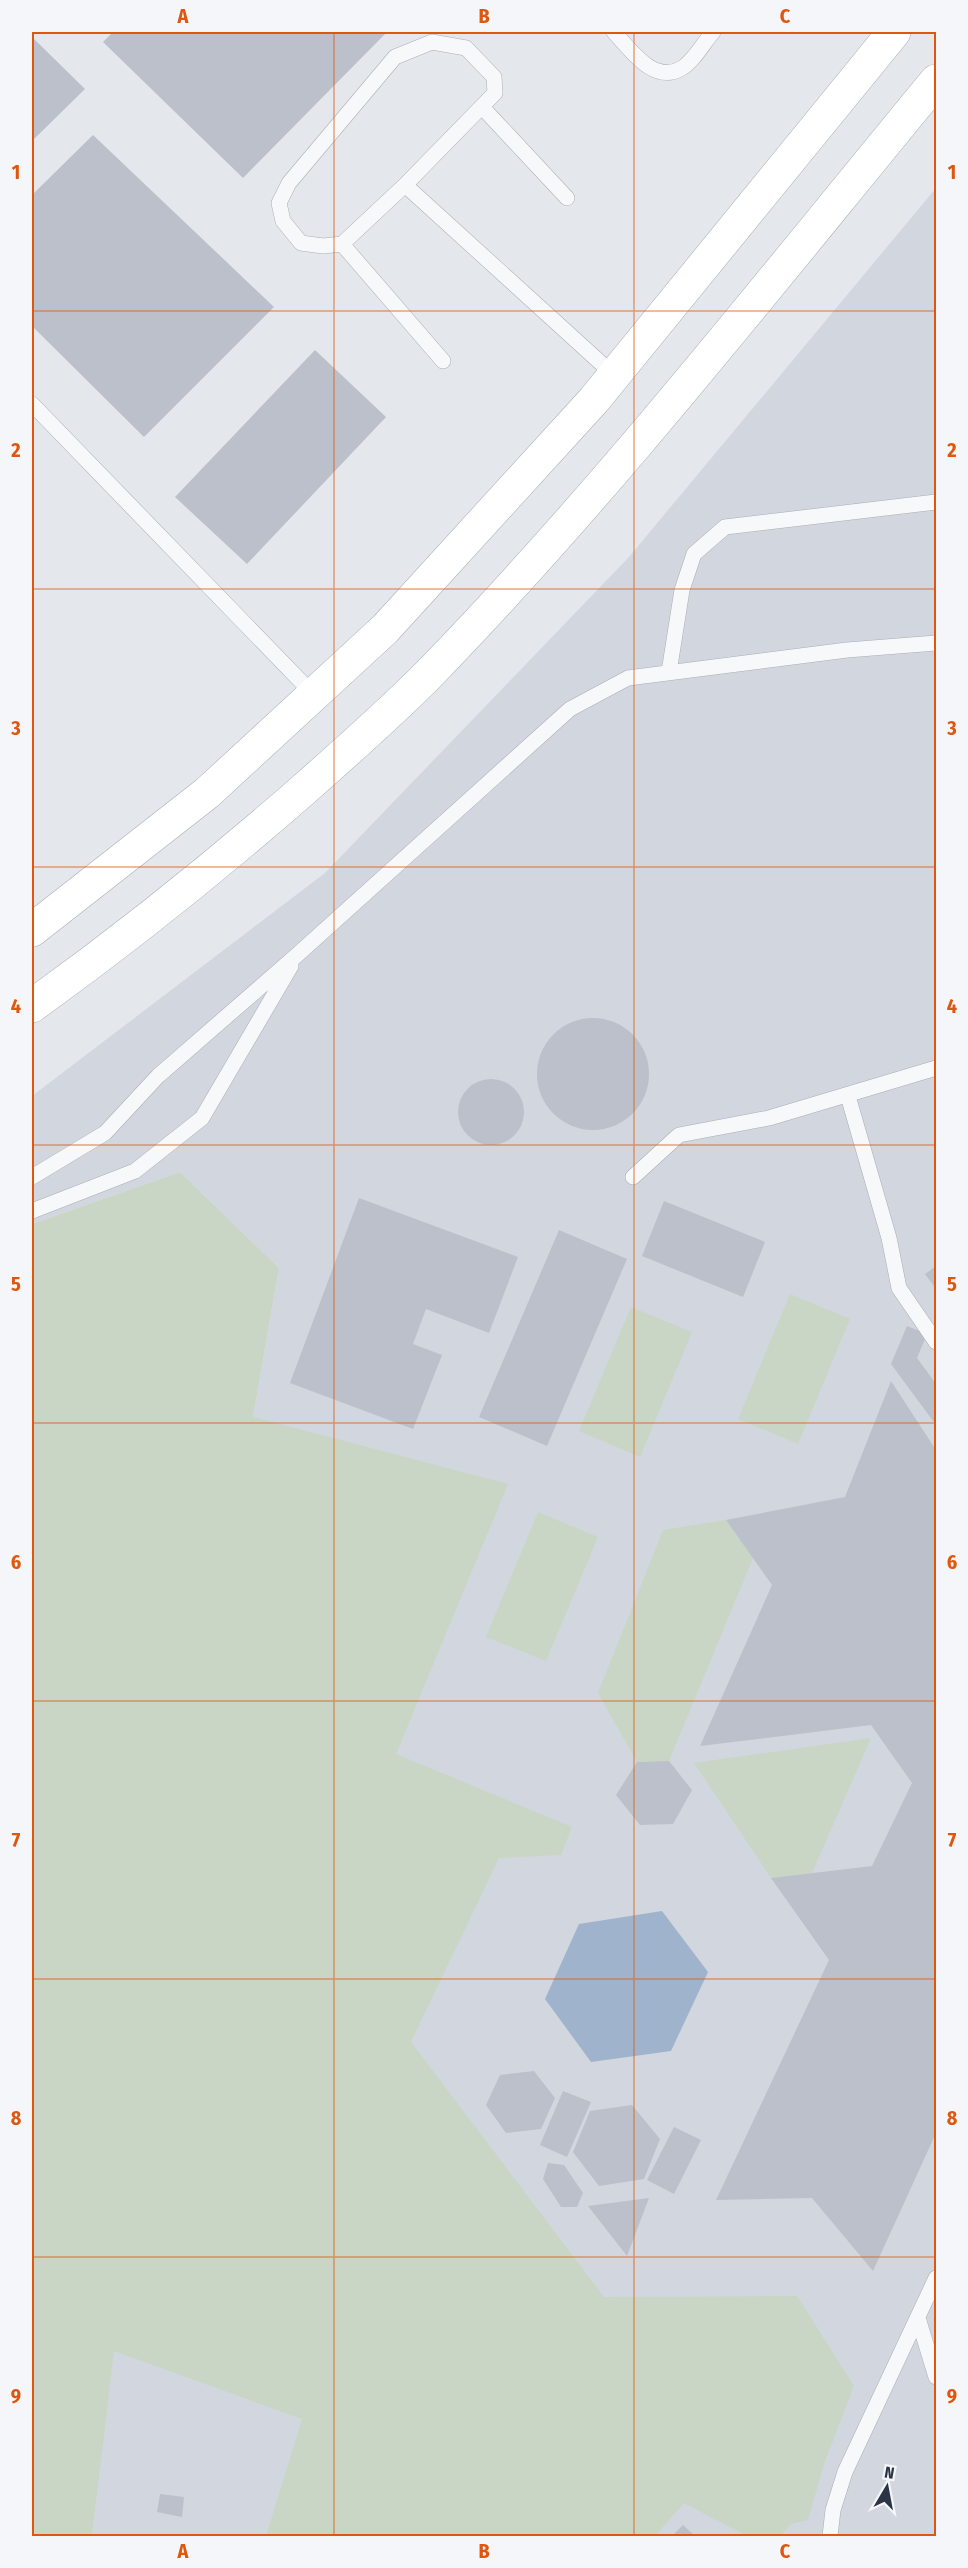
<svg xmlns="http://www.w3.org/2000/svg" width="968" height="2568" viewBox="0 0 968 2568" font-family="'Fira Sans Condensed',sans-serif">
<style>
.built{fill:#d2d6de}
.green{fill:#c9d6c5}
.water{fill:#9fb4cc}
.building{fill:#bbc0ca}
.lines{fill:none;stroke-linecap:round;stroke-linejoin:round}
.lane-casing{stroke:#a9aeb7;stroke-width:16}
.secondary-casing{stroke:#a9aeb7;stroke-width:34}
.lane{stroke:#f7f8fa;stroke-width:15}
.secondary{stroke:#fff;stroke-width:33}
.grid{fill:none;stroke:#df570f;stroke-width:1.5;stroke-opacity:0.55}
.neatline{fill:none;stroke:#df570f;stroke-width:2}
.grid-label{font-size:20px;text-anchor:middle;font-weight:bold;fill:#df570f}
</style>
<rect width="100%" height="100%" fill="#e4e7ec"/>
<path class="built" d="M936,188V2536H92L113,2351L253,1417L279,1268L180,1172L32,1224V1096L325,873L629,557Z"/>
<path class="green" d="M180,1172L279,1268L253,1417L508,1484L396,1754L572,1827L561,1855L499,1858L411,2042L604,2297L797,2296L854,2386L824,2464L808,2520L791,2524L780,2536H747L684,2503L655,2536H266L302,2419L114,2351L92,2536H32V1224Z
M790,1294L850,1319L798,1444L738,1419Z
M631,1307L692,1332L640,1457L579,1431Z
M538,1512L598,1537L546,1661L486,1637Z
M726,1520L753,1558L669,1761L637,1762L598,1693L663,1530Z
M871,1738L812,1873L771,1878L694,1763Z"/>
<path class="water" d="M662,1911L708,1972L671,2051L591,2062L545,1999L579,1924Z"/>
<path class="building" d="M113,32H387L243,178L103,42Z
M32,37L85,89L34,139L32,137Z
M93,135L274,307L144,437L32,326V195Z
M315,350L386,417L247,564L175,497Z
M537 1074a56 56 0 1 1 112 0a56 56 0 1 1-112 0Z
M458 1112a33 33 0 1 1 66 0a33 33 0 1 1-66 0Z
M359,1198L518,1257L489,1333L426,1309L413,1344L442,1355L413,1429L290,1383Z
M664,1201L765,1242L743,1297L642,1256Z
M559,1230L627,1259L547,1446L479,1417Z
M936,1266V1289L925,1274Z
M907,1326L927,1334L917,1358L936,1384V1425L891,1364Z
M891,1381L936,1450V2133L873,2271L812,2198L716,2200L829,1960L771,1878L872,1866L912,1783L871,1725L700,1746L772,1585L726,1520L845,1497Z
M669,1761L692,1790L673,1824L640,1825L616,1795L637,1762Z
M534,2071L555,2098L541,2129L506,2133L486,2105L500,2075Z
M563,2091L591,2102L567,2157L540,2145Z
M632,2105L660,2139L644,2179L599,2186L573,2152L590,2111Z
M674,2127L701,2140L674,2194L647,2180Z
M548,2163L564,2165L583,2193L577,2207H561L543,2179Z
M649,2198L627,2256L588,2206Z
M160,2494L184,2497L182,2517L157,2512Z
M683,2525L695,2536H672Z"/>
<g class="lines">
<defs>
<path id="lane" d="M614,32C631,50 654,85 682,68C694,61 704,42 713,32
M432,42L466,48L494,77L495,93L405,185L342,244L323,246L301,243L283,221L279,203L289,183L395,57Z
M482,107L567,198
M405,185L614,375
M342,244L443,361
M32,404L315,696
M669,672L682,590L694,554L725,527L936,502
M848,1096L889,1238L899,1288L936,1342
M32,1177L105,1133L158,1076L297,955L570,709L628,678L847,650L936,643
M633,1177L679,1135L769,1118L936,1068
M32,1211L135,1171L202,1118L291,966
M918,2318L936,2377
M830,2536L833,2510L845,2472L936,2278"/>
<path id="secondary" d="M32,930L207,793L385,629L594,400L894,32
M32,1006C125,939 215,867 302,791C344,754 387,716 427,676C609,489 770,282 936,81"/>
</defs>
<use href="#lane" class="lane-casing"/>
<use href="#secondary" class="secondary-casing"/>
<use href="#lane" class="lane"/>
<use href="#secondary" class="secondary"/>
</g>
<path class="grid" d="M334,32V2536M634,32V2536M32,311H936M32,589H936M32,867H936M32,1145H936M32,1423H936M32,1701H936M32,1979H936M32,2257H936"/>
<rect width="968" height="2568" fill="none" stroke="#f4f6f9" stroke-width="66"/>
<g transform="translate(887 2487) rotate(10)" stroke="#f4f6f9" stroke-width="4.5" paint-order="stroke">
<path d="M0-4.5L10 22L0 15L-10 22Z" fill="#2b3445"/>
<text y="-9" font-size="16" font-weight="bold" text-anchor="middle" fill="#2b3445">N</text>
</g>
<rect x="33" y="33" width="902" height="2502" class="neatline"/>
<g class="grid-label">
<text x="183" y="23">A</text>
<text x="484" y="23">B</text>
<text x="785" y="23">C</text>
<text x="16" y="179">1</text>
<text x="952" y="179">1</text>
<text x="16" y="457">2</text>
<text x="952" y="457">2</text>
<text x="16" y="735">3</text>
<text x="952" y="735">3</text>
<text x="16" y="1013">4</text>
<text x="952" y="1013">4</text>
<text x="16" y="1291">5</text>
<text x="952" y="1291">5</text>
<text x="16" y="1569">6</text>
<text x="952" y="1569">6</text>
<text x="16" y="1847">7</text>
<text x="952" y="1847">7</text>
<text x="16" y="2125">8</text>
<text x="952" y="2125">8</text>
<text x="16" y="2403">9</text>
<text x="952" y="2403">9</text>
<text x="183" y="2558">A</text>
<text x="484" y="2558">B</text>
<text x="785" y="2558">C</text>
</g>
</svg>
